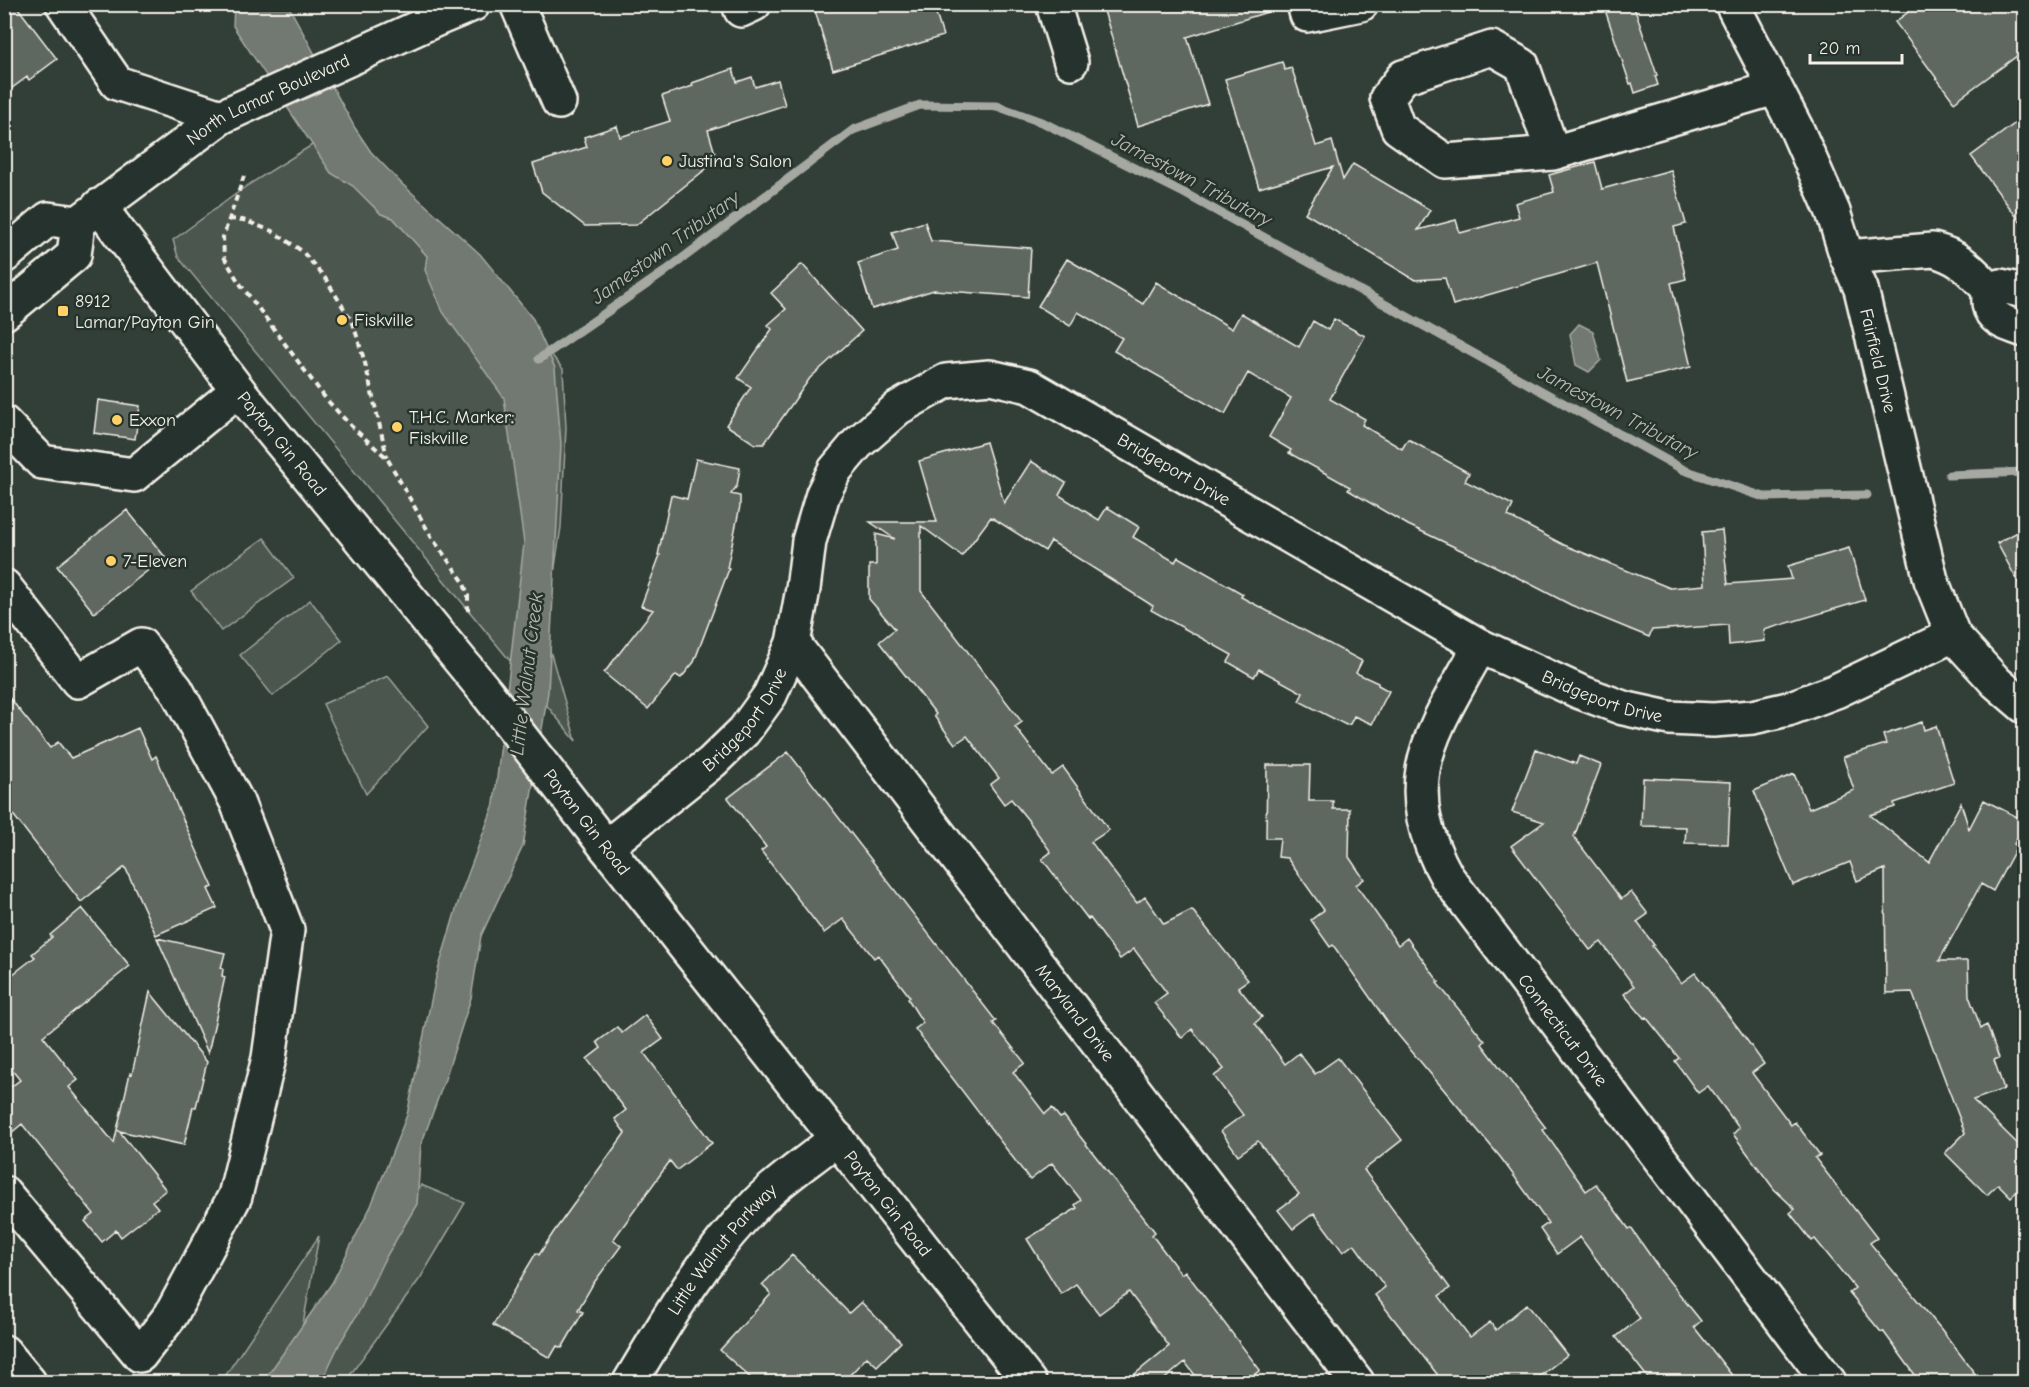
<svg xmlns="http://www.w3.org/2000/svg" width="2029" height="1387" viewBox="0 0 2029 1387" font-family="'Comic Neue',sans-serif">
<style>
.green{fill:#4c564f;stroke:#a0a49c;stroke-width:1.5}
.water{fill:#727972;stroke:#a6a9a1;stroke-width:1.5}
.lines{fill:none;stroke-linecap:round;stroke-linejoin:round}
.stream{stroke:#a6a9a1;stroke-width:9}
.building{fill:#5f6861;stroke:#f4f1e8;stroke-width:1.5}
.minor-casing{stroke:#f4f1e8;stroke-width:38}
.major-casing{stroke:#f4f1e8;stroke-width:38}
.path{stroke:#f4f1e8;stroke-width:4;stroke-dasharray:6 4.5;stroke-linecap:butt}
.minor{stroke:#26332d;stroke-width:33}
.major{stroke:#26332d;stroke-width:33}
.poi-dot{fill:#ffd166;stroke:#26332d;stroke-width:2}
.labels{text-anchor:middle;stroke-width:5;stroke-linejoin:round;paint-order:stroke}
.street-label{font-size:18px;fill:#f4f1e8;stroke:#26332d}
.poi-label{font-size:18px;fill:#f4f1e8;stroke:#26332d;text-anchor:start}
.water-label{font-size:20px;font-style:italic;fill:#babbb3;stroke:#26332d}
</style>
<rect width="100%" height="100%" fill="#323e38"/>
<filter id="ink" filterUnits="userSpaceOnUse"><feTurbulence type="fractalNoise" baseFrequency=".0167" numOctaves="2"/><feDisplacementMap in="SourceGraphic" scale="12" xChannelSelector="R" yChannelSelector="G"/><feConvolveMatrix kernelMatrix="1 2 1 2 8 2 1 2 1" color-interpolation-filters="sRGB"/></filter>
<g filter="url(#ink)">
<path class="green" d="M328,135L449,228L563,369L566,428L561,527L545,633L576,741L178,257L173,240L248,185Z
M264,538L294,578L221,631L191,591Z
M310,600L342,640L273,696L240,655Z
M388,676L428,726L366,794L323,704Z
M421,1185L465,1203L421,1277L345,1382H221L319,1236L303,1324L389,1235Z"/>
<path class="water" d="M234,5H288L355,128L371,152L402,184L480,254L533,319L555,368L561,445L548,692L523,846L481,936L471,998L445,1079L421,1145L417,1204L383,1262L361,1308L340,1343L321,1382H263L332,1283L371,1206L407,1115L436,977L460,896L494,804L524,543L504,398L443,312L425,270L427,256L393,218L381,214L353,186L331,173L233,26Z
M1579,324L1593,331L1601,360L1589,372L1576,365L1570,334Z"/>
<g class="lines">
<path class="stream" d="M539,359L663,273L853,130L920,105L997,106L1044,123L1184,193L1684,470L1764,497L1867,495
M1949,475L2024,472"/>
</g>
<path class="building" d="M4,4H15L57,59L29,80L27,77L4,94Z
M813,4H933L943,36L833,70Z
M1102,4H1273L1274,10L1187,37L1208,104L1138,126Z
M1603,4H1633L1657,75L1655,76L1658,85L1635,93L1632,83L1630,84Z
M1919,4H2025V50L1954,102L1895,22Z
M1282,62L1285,70L1291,68L1294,75L1316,146L1332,141L1343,180L1353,164L1430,210L1418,230L1456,220L1460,233L1519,217L1515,203L1554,192L1549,175L1595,162L1602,189L1671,170L1686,224L1674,227L1686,279L1671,283L1691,367L1627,382L1597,263L1453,305L1445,278L1415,280L1305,213L1333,167L1259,188L1225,79Z
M733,69L737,82L752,77L755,87L778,80L785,105L708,130L717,160L636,225L585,226L542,192L533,164L587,147L584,137L617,126L620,137L670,121L662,96L693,86L692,83Z
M2025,116V228L1971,156Z
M925,222L931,241L1031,248L1028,297L934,290L872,309L858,263L898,250L892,232Z
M1067,259L1143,304L1156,282L1232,329L1241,313L1299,347L1313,321L1328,330L1334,319L1365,336L1330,399L1365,419L1362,425L1402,449L1408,439L1469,473L1465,481L1513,505L1508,516L1564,545L1670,588L1705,585L1702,532L1722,530L1728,584L1792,579L1788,566L1849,548L1865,600L1764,630L1765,641L1729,645L1728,625L1652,630L1649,637L1571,605L1503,570L1408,525L1348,490L1350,487L1289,453L1291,450L1269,437L1291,398L1248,373L1225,414L1114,351L1122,338L1078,312L1070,326L1038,306Z
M802,264L862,331L810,378L764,444H755L726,425L751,387L738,378L772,329L768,325L786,309L771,293Z
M98,400L140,406L135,439L94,433Z
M986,442L1004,503L1031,461L1066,483L1059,495L1099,520L1107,507L1139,527L1133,537L1175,562L1178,557L1243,594L1241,597L1362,661L1356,673L1378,683V685L1389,691L1372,724L1354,716L1350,724L1346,725L1299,701L1303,693L1259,669L1254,677L1228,662L1232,655L1151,610L1153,606L1051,541L1045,551L991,517L962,556L921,526V591L1022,722L1015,727L1052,775L1063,767L1109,830L1091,842L1137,903L1145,897L1164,924L1192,910L1248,980L1238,987L1262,1017L1255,1023L1285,1064L1299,1053L1315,1074L1338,1058L1402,1140L1364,1170L1450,1288L1439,1296L1470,1337L1490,1322L1496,1330L1527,1304L1567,1355L1531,1383H1444L1375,1295L1385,1287L1354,1244L1343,1252L1314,1213L1293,1229L1278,1210L1299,1194L1258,1141L1238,1155L1221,1131L1243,1115L1214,1076L1224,1069L1192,1029L1182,1038L1154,1003L1167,993L1134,949L1120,959L1090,918L1088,919L1042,859L1051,852L1028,820L1011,799L1004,804L990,785L999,778L967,736L955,744L934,716L936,714L879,642L895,629L869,599V565H876V534L895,539L870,522H937L919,461Z
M696,459L740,468L737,486L731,494L740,496V506L727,568L729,569L694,662L681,678L676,675L648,709L604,673L653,610L641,606L660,555H658L671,495L687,499Z
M127,510L165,557L94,613L57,566Z
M2025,528V595L1997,543Z
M4,691L50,748L58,742L71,758L138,728L152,759L156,756L171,791L177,806L213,887L208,889L217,908L156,935L125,867L81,902L4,803Z
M1922,722L1924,730L1936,726L1954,783L1894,803L1895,807L1870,815L1929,862L1961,803L1969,829L1984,800L2025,821V824L2014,844L2017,846L1993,891L1981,884L1939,961H1968L1969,996L1981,1028L1987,1025L1999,1058L1994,1060L2004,1089L1973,1100L2025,1151V1184L2011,1197L1998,1184L1987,1195L1945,1153L1965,1133L1912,992L1886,993L1885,869L1857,881L1850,862L1793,885L1754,791L1794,774L1809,809L1854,790L1843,757L1886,744L1883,735Z
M1536,749L1576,764L1579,756L1601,765L1574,837L1621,899L1631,892L1648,914L1637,922L1654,945L1652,946L1681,983L1695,973L1739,1029L1764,1064L1752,1073L1791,1125L1795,1122L1820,1155L1815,1158L1877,1238L1870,1243L1941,1329L1982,1383H1921L1883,1331L1881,1332L1849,1293L1855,1288L1815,1239L1812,1241L1790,1213L1795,1209L1774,1189L1733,1134L1739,1128L1708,1086L1698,1093L1675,1061L1679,1058L1646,1017L1644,1018L1624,994L1634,986L1620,967L1601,942L1590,950L1511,846L1544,822L1512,812Z
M788,752L996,1021L993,1023L1025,1063L1013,1072L1045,1114L1052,1108L1060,1118L1064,1116L1155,1232L1152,1235L1181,1274L1185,1271L1260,1370L1244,1383H1201L1185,1362L1160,1383H1124L1169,1346L1129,1292L1099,1314L1076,1284L1061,1294L1027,1239L1077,1208L1075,1205L1081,1200L1052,1163L1030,1180L915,1029L923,1023L908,999L910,997L878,955L874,958L843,919L824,933L761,851L766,847L728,798Z
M1267,765H1310L1309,801H1333V809H1350L1349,857L1364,879L1356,885L1398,945L1407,938L1439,982L1437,983L1485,1041L1482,1044L1546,1128L1543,1130L1586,1191L1596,1184L1629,1229L1631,1228L1661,1271L1701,1321L1694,1327L1738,1383H1652L1616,1337L1640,1318L1608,1275L1580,1237L1557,1254L1540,1229L1548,1223L1501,1158L1388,1023L1333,945L1330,947L1311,920L1324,910L1287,858L1278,857L1280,838H1266Z
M1643,778L1731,782L1728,844L1685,843L1686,827L1641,826Z
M82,908L130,966L43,1036L78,1080L69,1087L114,1143L130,1073L132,1074L150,992L207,1062L196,1107H193L184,1145L119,1131L166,1190L152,1201L158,1208L121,1237L116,1230L102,1242L85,1221L94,1214L22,1124L4,1139V1092L20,1080L4,1060V981L35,957L32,954L52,937L50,935Z
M157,938L225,953L221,968L223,969L222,976L225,977L208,1053Z
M645,1015L663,1039L644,1053L712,1143L677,1170L670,1161L613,1240L621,1246L593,1284L578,1310L583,1312L562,1348L557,1346L550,1358L493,1325L536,1253L539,1255L553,1233L625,1133L615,1119L626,1110L587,1059L601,1048L597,1042L617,1027L622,1033Z
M792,1255L849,1313L861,1302L901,1342L877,1366L867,1357L842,1383H756L720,1350L771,1294L762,1285Z"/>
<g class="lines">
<defs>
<g id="minor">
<path d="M63,4L117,83L221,117"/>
<path d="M517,4L559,102"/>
<path d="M739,4L741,10L754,4"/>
<path d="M1053,4L1071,62"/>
<path d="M1304,4L1307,15L1361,4"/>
<path id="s1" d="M1732,4L1797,130L1833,212L1847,257L1861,289L1931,580L1953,635L1996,682L2024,706"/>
<path d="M1553,153L1522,65L1492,48L1403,77L1387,98L1398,128L1445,161L1553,153L1775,88"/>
<path id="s2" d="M99,206L238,390L486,692L606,847L1029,1382"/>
<path d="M1847,257L1933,250C1961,257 1970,270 1990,290"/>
<path d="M2024,291L2001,286L1990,290C1984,318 2002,322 2024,330"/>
<path d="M4,423L42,462L134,475L238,390"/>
<path d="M4,586L78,681L141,645L176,689L237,802L287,930L269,1058L235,1196L171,1315L140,1355L4,1193"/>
<path id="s3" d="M793,643L1357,1382"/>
<path id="s4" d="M1480,646C1433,732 1393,780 1447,877L1829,1382"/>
<path id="s5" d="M606,847L712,762L744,731L770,695L793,643L803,589L809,541L823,494L835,470L857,444L898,408L946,381L990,377L1029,386L1480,646L1580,692L1623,708L1669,718L1713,720L1753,717L1788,709L1836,691L1953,635"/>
<path d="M4,1352L29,1382"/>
<path id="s6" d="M630,1382C668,1318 705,1255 758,1202C779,1180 813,1158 837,1138"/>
</g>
<g id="major">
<path d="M4,256L48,219L78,223"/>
<path id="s7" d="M4,313L74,255L78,223L221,117L437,19L473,4"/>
</g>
</defs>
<use href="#minor" class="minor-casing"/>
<use href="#major" class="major-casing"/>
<path class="path" d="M244,176L223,237L224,257L238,281L326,399L352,427L387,458L432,538L463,581L468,595V613
M229,219L243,220L272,231L302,251L325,278L353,323L365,363L387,457"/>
<use href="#minor" class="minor"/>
<use href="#major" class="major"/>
</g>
</g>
<g class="poi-dot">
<circle cx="667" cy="161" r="6"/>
<rect x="57" y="305" width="12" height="12" rx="3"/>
<circle cx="342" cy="320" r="6"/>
<circle cx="117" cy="420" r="6"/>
<circle cx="397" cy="427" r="6"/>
<circle cx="111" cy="561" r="6"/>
</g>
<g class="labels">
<g class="street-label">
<text dy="6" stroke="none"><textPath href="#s7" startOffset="351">North Lamar Boulevard</textPath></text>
<text dy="6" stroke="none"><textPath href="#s1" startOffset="387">Fairfield Drive</textPath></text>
<text dy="6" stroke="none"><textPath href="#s2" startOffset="300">Payton Gin Road</textPath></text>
<text dy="6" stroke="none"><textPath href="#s5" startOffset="856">Bridgeport Drive</textPath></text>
<text dy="6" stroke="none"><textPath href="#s5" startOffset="1342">Bridgeport Drive</textPath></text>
<text dy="6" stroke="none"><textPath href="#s5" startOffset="190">Bridgeport Drive</textPath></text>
<text dy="6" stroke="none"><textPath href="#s2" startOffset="786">Payton Gin Road</textPath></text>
<text dy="6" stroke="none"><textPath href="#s3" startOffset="465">Maryland Drive</textPath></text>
<text dy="6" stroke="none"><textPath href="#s4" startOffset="441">Connecticut Drive</textPath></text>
<text dy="6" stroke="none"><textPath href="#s2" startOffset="1272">Payton Gin Road</textPath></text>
<text dy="6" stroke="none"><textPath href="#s6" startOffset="162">Little Walnut Parkway</textPath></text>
</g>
<g class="poi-label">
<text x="679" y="167">Justina's Salon</text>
<text x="75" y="307">8912<tspan x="75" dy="21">Lamar/Payton Gin</tspan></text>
<text x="354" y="326">Fiskville</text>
<text x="409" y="423">T.H.C. Marker:<tspan x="409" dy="21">Fiskville</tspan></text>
<text x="129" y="426">Exxon</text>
<text x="123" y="567">7-Eleven</text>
</g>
<g class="water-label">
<text transform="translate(1192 179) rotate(28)" y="7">Jamestown Tributary</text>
<text transform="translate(665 247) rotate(-36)" y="7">Jamestown Tributary</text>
<text transform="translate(1618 412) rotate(28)" y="7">Jamestown Tributary</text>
<text transform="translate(526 674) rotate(-83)" y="7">Little Walnut Creek</text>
</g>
</g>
<rect width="2029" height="1387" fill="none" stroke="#26332d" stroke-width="24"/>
<rect x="12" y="12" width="2005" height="1363" fill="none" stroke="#f4f1e8" stroke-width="2" filter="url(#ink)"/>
<path d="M1810 54v9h92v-9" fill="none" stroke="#f4f1e8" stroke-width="3"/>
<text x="1819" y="54" font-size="18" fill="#f4f1e8" stroke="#26332d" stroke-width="4.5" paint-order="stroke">20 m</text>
</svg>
